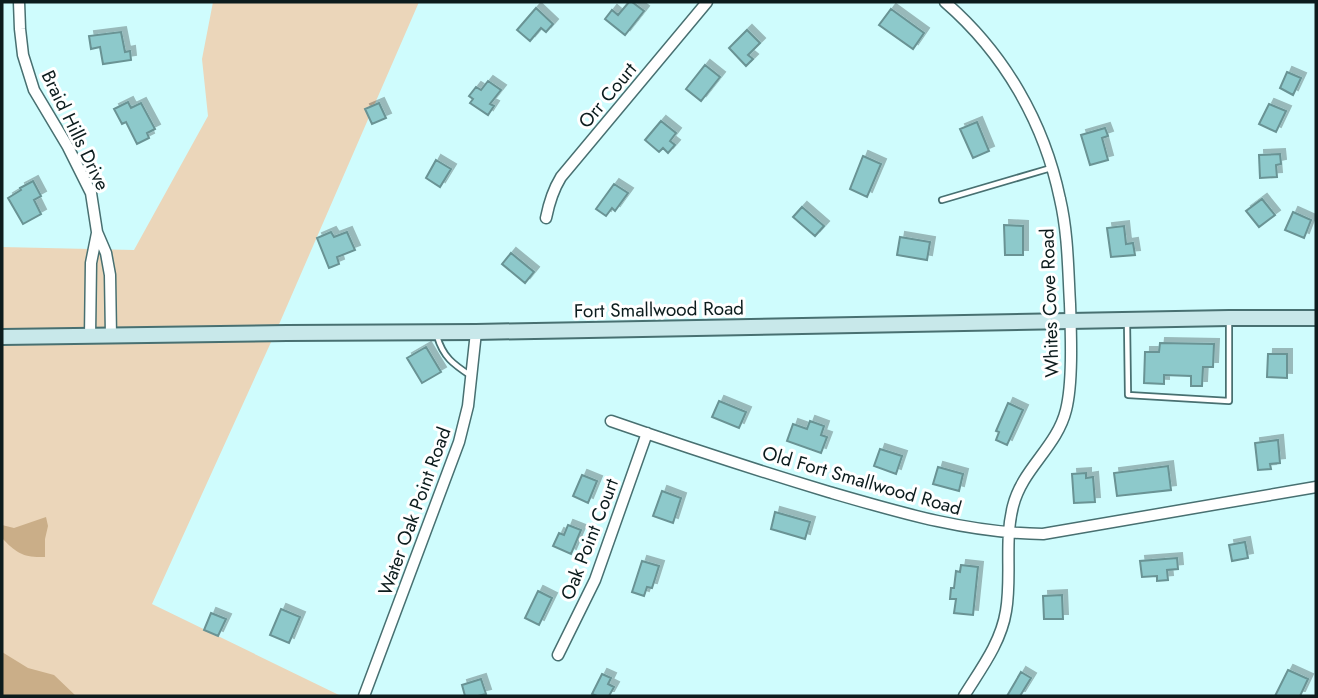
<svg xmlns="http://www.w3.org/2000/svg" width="1318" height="698" viewBox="0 0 1318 698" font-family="Jost,sans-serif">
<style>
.green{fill:#ebd6ba}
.water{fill:#caae88}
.building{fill:#8dc9cb;stroke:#699394;stroke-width:2;filter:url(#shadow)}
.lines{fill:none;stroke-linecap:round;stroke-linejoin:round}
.lane-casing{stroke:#487071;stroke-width:8}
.street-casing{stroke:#487071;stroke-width:13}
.secondary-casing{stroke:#487071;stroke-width:18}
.lane{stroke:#fff;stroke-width:4.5}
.street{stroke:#fff;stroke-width:10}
.secondary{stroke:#c8e8ea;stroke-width:14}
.labels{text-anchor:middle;stroke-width:6;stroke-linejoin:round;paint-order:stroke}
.street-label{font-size:19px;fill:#0c1c1d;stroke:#fff}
</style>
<defs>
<filter id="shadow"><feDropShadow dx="5" dy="-5" stdDeviation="0" flood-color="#0004"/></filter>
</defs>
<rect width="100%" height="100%" fill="#cffcfd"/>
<path class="green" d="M213,2H419L277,329L152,604L341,696H2V247L134,250L208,116L202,59Z"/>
<path class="water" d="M46,517L48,526L45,539V557C24,558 16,553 2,538V525L14,528Z
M2,652L28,668L54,675L76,696H2Z"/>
<path class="building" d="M629,2H632L644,11L625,35L605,19L612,10L618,15Z
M536,8L553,24L546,32L541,28L530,41L517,30Z
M891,9L924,33L913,49L879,25Z
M747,30L760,43L748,55L753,59L746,66L729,48Z
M121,32L125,52L130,51L131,60L103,64L100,47L91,49L89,36Z
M705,65L720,77L701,101L686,89Z
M1287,72L1301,78L1293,95L1280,88Z
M488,81L501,90L490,104L494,106L488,115L470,103L473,99L469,96L476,87L481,90Z
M128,102L131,108L141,103L155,129L147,133L149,138L137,144L126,122L122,124L114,109Z
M379,103L386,118L372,124L365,109Z
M1269,104L1286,111L1276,132L1259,124Z
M661,121L676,133L670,141L675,145L668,153L663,148L659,152L645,140Z
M977,122L989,151L973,158L960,129Z
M1105,128L1108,136L1102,138L1108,160L1090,165L1081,135Z
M1280,154L1281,164L1276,165L1277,177L1260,178L1259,155Z
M863,156L881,164L867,197L850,189Z
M436,160L451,169L440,187L426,178Z
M33,181L41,196L34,200L41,214L23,224L8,198L21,190L20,188Z
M614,184L628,193L615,211L612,208L606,216L596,209Z
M1262,199L1275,215L1259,227L1246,211Z
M802,207L824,226L815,236L793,217Z
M1293,212L1311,220L1304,238L1285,230Z
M1004,225L1023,226V255H1005Z
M1124,226L1126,244L1133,243L1135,255L1111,257L1107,228Z
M331,232L334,237L347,232L355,250L337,257L339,264L329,268L317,238Z
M900,237L930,242L927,260L897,255Z
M511,253L534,272L525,283L502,264Z
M1160,343L1214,344L1213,367H1203L1202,386H1191V376L1164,375V384L1144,383L1145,352H1159Z
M426,347L441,372L422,383L407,358Z
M1268,354H1287V378L1267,377Z
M719,401L746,412L739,428L712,417Z
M1008,403L1023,410L1007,445L996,440L999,432L996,431Z
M810,421L824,426L821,435L827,437L821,453L787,441L793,424L807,429Z
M1278,440L1280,463L1270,464L1271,469L1258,470L1255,443Z
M880,449L902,456L896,474L874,466Z
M1168,466L1171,490L1117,496L1114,473Z
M938,467L963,474L959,491L933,484Z
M1086,473V478L1093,477L1095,502L1074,503L1072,474Z
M582,475L597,481L588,503L573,496Z
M662,491L681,498L673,523L653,516Z
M775,512L810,522L805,539L771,529Z
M568,525L581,530L571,554L553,546L559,533L564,535Z
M1245,542L1248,558L1232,561L1229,545Z
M1177,558L1178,569L1167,570L1168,580L1157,581V576L1142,577L1140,561Z
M642,561L659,566L652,588L647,587L644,596L632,592Z
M961,565L978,567L973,615L954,613L956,599H950L951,588H954L956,571L960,572Z
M538,591L552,598L539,625L525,618Z
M1062,595L1063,619H1044L1043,596Z
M281,609L300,617L289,643L270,635Z
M211,613L226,619L218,636L204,630Z
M1288,670L1308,679L1300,696H1275Z
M1021,672L1031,678L1020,696H1007Z
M602,674L611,678L608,684L614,687L609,696H597L592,694Z
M481,679L486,694L478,696H465L462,685Z"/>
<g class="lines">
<defs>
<path id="lane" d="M942,200L1051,168
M1127,321L1128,395L1229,401V322
M437,336C443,357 453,364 471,376"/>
<path id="street" d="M19,2L20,29L23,55L34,90L68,147L91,193L97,232L106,253L110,275L111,336
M945,2C1004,53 1044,122 1060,199C1068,233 1068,269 1070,304C1071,334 1073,382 1066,410C1057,447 1022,469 1013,506C1004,541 1012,577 1006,611C1001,643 980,670 964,696
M546,218C549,203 553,190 561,177L707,2
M90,336L91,263L97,233
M611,421C683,446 756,470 829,492C901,513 968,533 1043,534L1316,487
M558,655L595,580L647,433
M364,696L459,442L468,406L476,332"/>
<path id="secondary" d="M2,337L287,333L476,332L1229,318H1316"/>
</defs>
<use href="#lane" class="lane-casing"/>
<use href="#street" class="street-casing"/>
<use href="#secondary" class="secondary-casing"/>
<use href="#lane" class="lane"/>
<use href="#street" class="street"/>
<use href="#secondary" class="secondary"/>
</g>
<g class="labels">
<g class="street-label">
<text transform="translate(607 95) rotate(-50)" y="7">Orr Court</text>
<text transform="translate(76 130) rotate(64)" y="7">Braid Hills Drive</text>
<text transform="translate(1049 303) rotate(-92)" y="7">Whites Cove Road</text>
<text transform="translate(659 309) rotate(-1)" y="7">Fort Smallwood Road</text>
<text transform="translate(862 480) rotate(16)" y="7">Old Fort Smallwood Road</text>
<text transform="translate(414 511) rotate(-70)" y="7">Water Oak Point Road</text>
<text transform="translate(589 539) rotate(-69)" y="7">Oak Point Court</text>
</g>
</g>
<rect width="1318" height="698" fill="none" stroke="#0c1c1d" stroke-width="7"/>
</svg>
